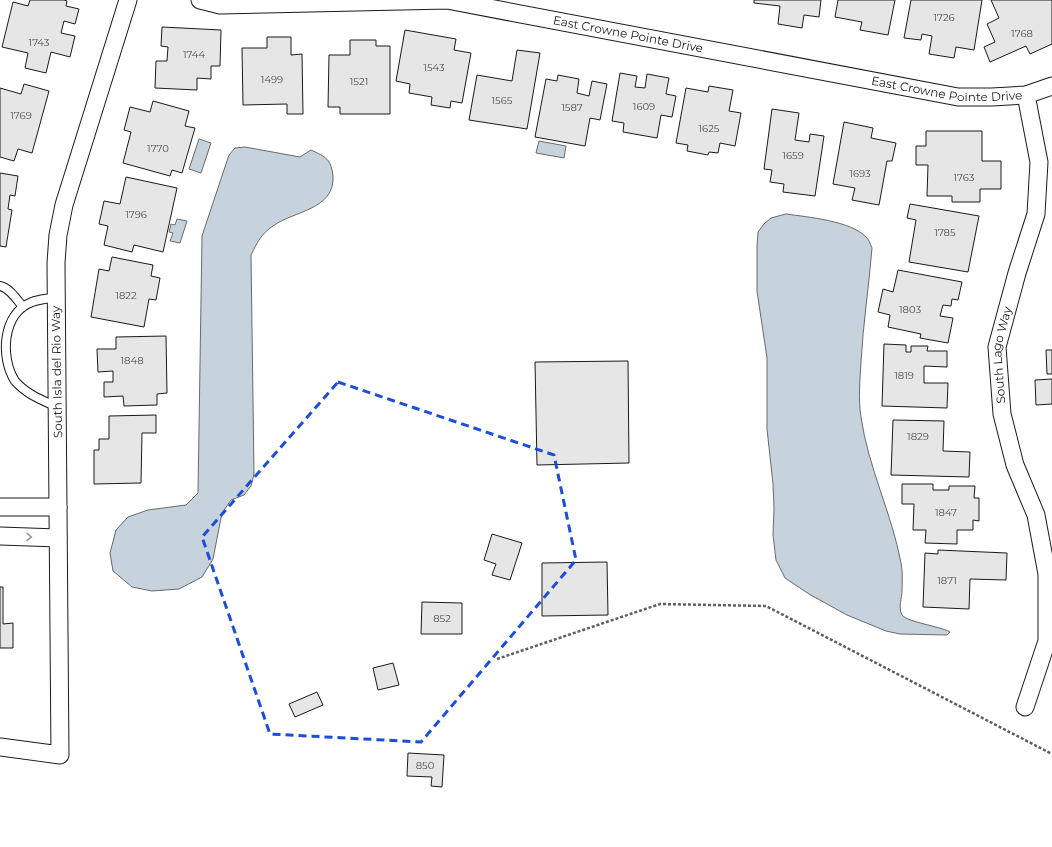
<svg xmlns="http://www.w3.org/2000/svg" width="1052" height="847" viewBox="0 0 1052 847" font-family="Montserrat,sans-serif">
<style>
.water{fill:#c6d2dc;stroke:#6a6a6a}
.building{fill:#e6e6e6;stroke:#1a1a1a}
.lines{fill:none;stroke-linecap:round;stroke-linejoin:round}
.service-casing{stroke:#1a1a1a;stroke-width:10}
.minor-casing{stroke:#1a1a1a;stroke-width:19}
.path{stroke:#5f5f5f;stroke-width:2.5;stroke-dasharray:3 2;stroke-linecap:butt}
.service{stroke:#fff;stroke-width:8}
.minor{stroke:#fff;stroke-width:17}
.oneway{stroke:#989898}
.marked{fill:none;stroke:#1d4ed8;stroke-width:3;stroke-dasharray:8 5;stroke-linejoin:round}
.labels{text-anchor:middle;stroke-width:3;stroke-linejoin:round;paint-order:stroke}
.number-label{font-size:10px;fill:#4d4d4d}
.street-label{font-size:12px;fill:#1a1a1a;stroke:#fff}
</style>
<rect width="100%" height="100%" fill="#fff"/>
<path class="water" d="M199,139L211,143L201,173L189,169Z
M539,141L566,146L564,158L536,153Z
M245,147L300,157L311,150C326,157 331,159 333,176C335,210 293,211 273,226C261,234 257,243 251,255L254,474L251,486L244,495L231,500L222,513L213,559L202,577L179,589L152,591L132,587L113,571L110,553L116,530L128,517L148,510L186,505L198,493L202,236L229,155L235,148Z
M786,214C808,217 851,221 866,237C869,239 870,244 872,248C869,286 863,324 861,362C860,381 858,399 861,417C868,467 892,514 901,563C903,572 902,582 902,591C902,598 898,607 902,615C907,622 939,626 950,632L947,635L900,634L886,631L847,615L809,594L785,578L776,560L773,535L774,509L773,484L767,429V358L757,291V246L758,232L764,224L771,218Z
M177,219L187,221L180,243L170,241L173,233L169,232L171,224L175,225Z"/>
<path class="building" d="M30,0H64L67,1L66,6L79,9L75,24L64,21L61,33L75,36L70,57L51,52L46,73L25,68L28,53L2,47L13,2L28,6Z
M754,0H821L819,17L804,15L802,28L778,24L780,6L754,3Z
M838,0H895L888,35L860,30L862,22L835,17Z
M911,0H982L974,50L956,47L954,58L929,54L932,36L922,34L921,40L904,38Z
M991,0H1052V44L1030,54L1026,46L990,62L984,47L995,42L987,24L999,18Z
M162,27L221,30L220,66H211V79L197,78V90L155,88L156,61H167L168,47L161,46Z
M405,30L456,39L454,50L471,53L462,103L451,101L450,108L431,105L432,97L409,93L410,84L396,81Z
M267,37H291V55L302,54L303,114H287V104L243,105L242,48H267Z
M350,40H376V46H390V114H340V107H328L329,55H350Z
M517,50L540,53L527,129L469,120L477,75L512,81Z
M620,73L637,76L635,87L645,88L647,74L669,78L666,94L676,96L672,117L661,115L657,138L623,132L624,123L612,121Z
M558,75L579,79L577,93L589,96L592,81L607,84L600,120L590,118L585,146L535,137L546,79L557,81Z
M24,84L49,91L32,153L18,149L14,161L0,157V88L21,94Z
M709,86L733,90L729,111L741,113L735,146L720,143L718,153L709,152L708,155L687,151L688,145L676,143L686,88L708,92Z
M153,101L189,111L185,126L195,128L182,173L172,170L170,176L123,163L131,132L124,130L130,107L150,112Z
M772,109L799,113L795,140L809,142L810,134L824,136L815,196L783,192L784,184L770,182L772,170L764,169Z
M844,122L873,128L871,138L896,143L892,161H887L879,205L852,200L855,188L833,184Z
M926,131H982V161H1001V189H980V202H952V196H927L928,165H916V146H926Z
M0,173L18,176L15,196L10,195L8,209L12,210L6,247L0,246Z
M126,177L177,188L163,252L134,245L132,252L104,245L108,226L99,224L104,201L120,204Z
M910,204L979,216L968,272L909,262L916,220L907,218Z
M112,257L153,265L151,276L160,278L156,300L149,299L144,327L91,317L99,269L109,271Z
M898,270L962,282L958,300L952,299L951,306L943,305L940,316L953,318L948,343L920,338L921,334L888,327L890,315L878,312L883,289L893,292Z
M166,336L167,393L157,394V405L124,406L123,396L104,397V382H113V371L98,372L97,349H116V337Z
M884,344L906,345V352H911V346H928L927,351H947V367L924,366V383H948L947,408L882,406Z
M1046,350H1052V374H1047Z
M628,361L629,463L537,465L535,362Z
M1052,379V404L1036,405L1035,380Z
M156,415V433H142L141,483L94,484V450H99V439H109V416Z
M893,420L944,421L943,451L970,452L969,477L891,475Z
M902,484H933V490H949V486H975L974,498H979V521L973,520V530H957V544L925,543L926,530H913L914,504H902Z
M492,534L522,543L510,580L492,575L496,564L484,560Z
M938,550L1007,553L1006,580L970,579L969,609L923,607L925,553L938,554Z
M607,562L608,615L542,616V563Z
M0,587H3V624L13,623V648H0Z
M422,602L462,603V634H421Z
M393,663L399,685L378,690L373,668Z
M317,692L323,705L295,717L289,704Z
M408,753L444,755L442,787L431,786L432,777L407,776Z"/>
<g class="lines">
<defs>
<path id="service" d="M0,286C10,288 17,300 23,307
M56,297C48,299 39,299 32,302C2,313 0,358 15,381C26,394 42,400 57,407"/>
<g id="minor">
<path id="s1" d="M200,0L220,5L447,0L958,97H992L1026,95L1052,86"/>
<path d="M0,507H58"/>
<path d="M0,536L58,538"/>
<path id="s2" d="M1025,707L1047,641V574L1036,515L1015,465L1002,414L997,347L1017,273L1036,214L1039,162L1026,95"/>
<path d="M0,747L60,755L56,263L58,235L64,205L128,0"/>
</g>
</defs>
<use href="#service" class="service-casing"/>
<use href="#minor" class="minor-casing"/>
<path class="path" d="M497,659L660,604L766,606L1052,754"/>
<use href="#service" class="service"/>
<use href="#minor" class="minor"/>
</g>
<defs><path id="oneway-chevron" d="M-2-3.5L2.5 0L-2 3.5" fill="none" stroke-width="1.6" stroke-linecap="round" stroke-linejoin="round"/></defs>
<use class="oneway" href="#oneway-chevron" transform="translate(29 537) rotate(2)"/>
<path class="marked" d="M338,382L554,455L576,560L421,742L270,734L202,537Z"/>
<g class="labels">
<g class="number-label">
<text x="944" y="21">1726</text>
<text x="1022" y="37">1768</text>
<text x="39" y="46">1743</text>
<text x="194" y="58">1744</text>
<text x="434" y="71">1543</text>
<text x="272" y="83">1499</text>
<text x="359" y="85">1521</text>
<text x="502" y="104">1565</text>
<text x="644" y="110">1609</text>
<text x="572" y="111">1587</text>
<text x="21" y="119">1769</text>
<text x="709" y="132">1625</text>
<text x="158" y="152">1770</text>
<text x="793" y="159">1659</text>
<text x="860" y="177">1693</text>
<text x="964" y="181">1763</text>
<text x="136" y="218">1796</text>
<text x="945" y="236">1785</text>
<text x="126" y="299">1822</text>
<text x="910" y="313">1803</text>
<text x="132" y="364">1848</text>
<text x="904" y="379">1819</text>
<text x="918" y="440">1829</text>
<text x="946" y="516">1847</text>
<text x="947" y="584">1871</text>
<text x="442" y="622">852</text>
<text x="425" y="769">850</text>
</g>
<g class="street-label">
<text dy="4" stroke="none"><textPath href="#s1" startOffset="432">East Crowne Pointe Drive</textPath></text>
<text dy="4" stroke="none"><textPath href="#s1" startOffset="756">East Crowne Pointe Drive</textPath></text>
<text dy="4" stroke="none"><textPath href="#s2" startOffset="363">South Lago Way</textPath></text>
<text transform="translate(57 372) rotate(-91)" y="4">South Isla del Rio Way</text>
</g>
</g>
</svg>
